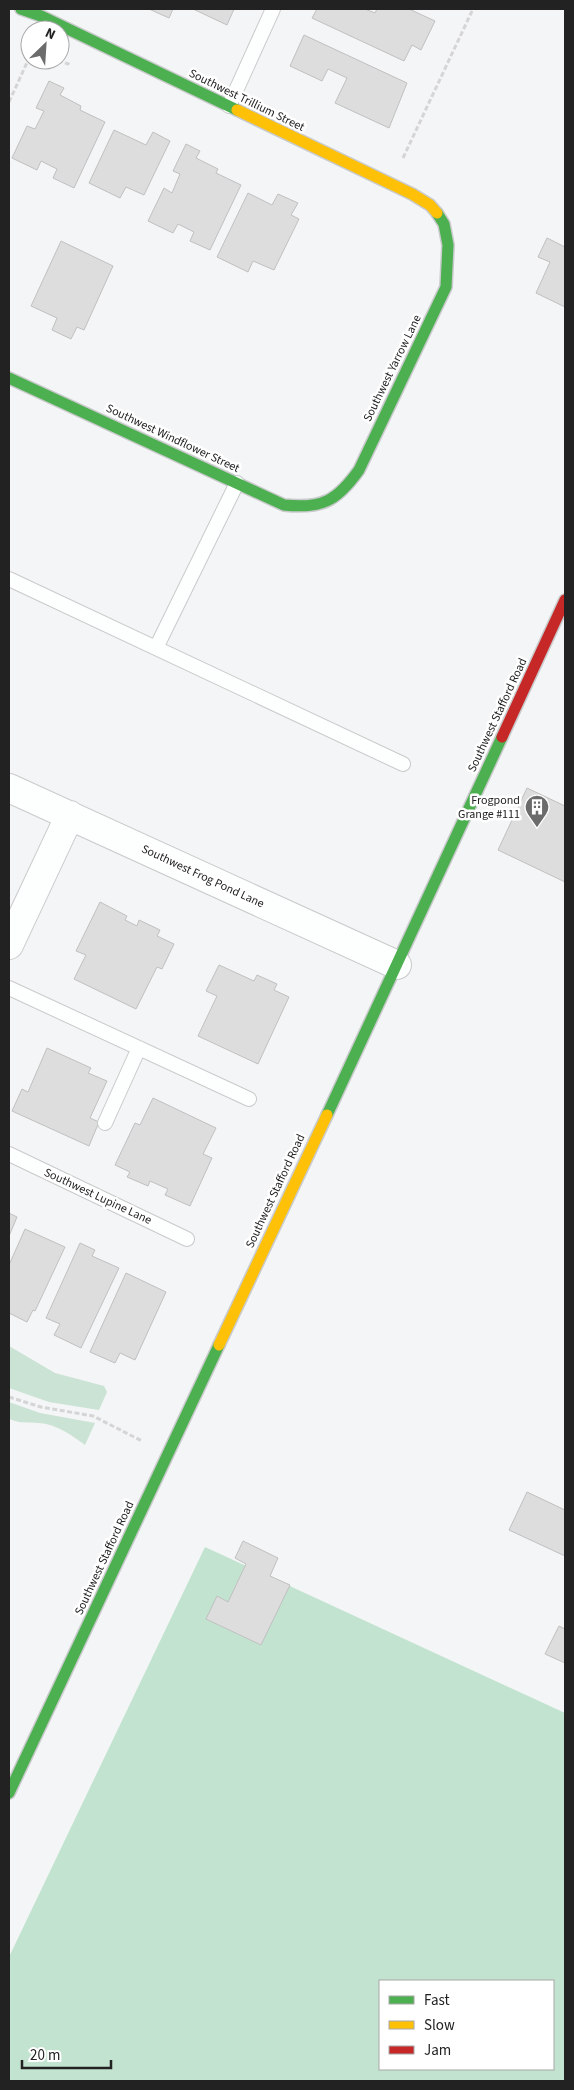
<svg xmlns="http://www.w3.org/2000/svg" width="574" height="2090" viewBox="0 0 574 2090" font-family="'Source Sans 3',sans-serif">
<style>
.green{fill:#cbe3d4}
.forest{fill:#c2e3cf;fill-rule:evenodd}
.building{fill:#ddd;stroke:#c0c0c0}
.lines{fill:none;stroke-linecap:round;stroke-linejoin:round}
.lane-casing{stroke:#c9cacb;stroke-width:16}
.street-casing{stroke:#c9cacb;stroke-width:30}
.fast-casing{stroke:#c9cacb;stroke-width:14}
.slow-casing{stroke:#c9cacb;stroke-width:14}
.jam-casing{stroke:#c9cacb;stroke-width:14}
.path{stroke:#d5d5d6;stroke-width:3;stroke-dasharray:5 2.5;stroke-linecap:butt}
.lane{stroke:#fdfefe;stroke-width:14}
.street{stroke:#fdfefe;stroke-width:28}
.fast{stroke:#4caf50;stroke-width:11}
.slow{stroke:#ffc107;stroke-width:11}
.jam{stroke:#c62828;stroke-width:11}
.labels{text-anchor:middle;stroke-width:5;stroke-linejoin:round;paint-order:stroke}
.street-label{font-size:12px;fill:#222223;stroke:#fff}
.poi-label{font-size:12px;fill:#222223;stroke:#fff;text-anchor:end}
</style>
<rect width="100%" height="100%" fill="#f4f5f6"/>
<path class="green" d="M9,1346L55,1373L104,1386L107,1392L99,1410L49,1402L9,1388Z
M9,1402L40,1413L95,1423L85,1445C73,1436 56,1424 39,1423C26,1422 22,1424 9,1419Z"/>
<path class="forest" d="M205,1547L565,1713V2081H9V1957ZM380,1981H553V2069H380Z"/>
<path class="building" d="M149,9H173L169,18Z
M193,9H234L227,25Z
M317,9H365L375,13L377,9H409L435,21L421,50L412,45L404,61L312,18Z
M304,35L407,83L389,128L335,103L347,78L328,69L322,81L290,66Z
M49,81L64,88L60,95L81,106L80,110L105,122L74,188L53,178L57,169L41,161L37,170L12,158L27,126L35,129L44,111L36,108Z
M114,130L146,145L153,132L170,141L144,195L126,187L120,198L89,183Z
M186,144L200,151L196,158L218,169L216,173L241,185L210,250L190,241L194,232L178,224L173,233L148,221L164,188L172,193L180,174L173,171Z
M248,193L272,205L278,194L298,203L291,215L299,219L274,270L253,261L248,272L217,257Z
M547,238L565,247V307L536,293L550,262L538,257Z
M61,241L113,266L84,330L77,327L71,339L52,330L57,318L31,306Z
M527,788L565,806V882L498,850Z
M100,902L127,916L125,920L137,926L139,920L160,930L157,936L174,944L162,969L157,967L136,1009L74,979L86,955L76,951Z
M219,965L254,981L257,975L277,984L274,990L289,997L258,1064L198,1036L217,996L206,991Z
M47,1048L91,1068L88,1073L107,1081L90,1118L99,1122L89,1146L12,1111L22,1089L28,1092Z
M153,1098L216,1128L203,1154L212,1158L190,1206L165,1195L168,1189L150,1181L148,1186L127,1177L130,1172L115,1165L135,1123L140,1125Z
M9,1213L17,1217L9,1236Z
M25,1229L65,1247L35,1311L33,1310L27,1322L9,1313V1265Z
M80,1243L95,1250L92,1256L119,1268L81,1348L54,1335L60,1324L46,1318Z
M126,1273L166,1292L135,1360L120,1353L115,1363L90,1352Z
M527,1492L565,1510V1556L509,1530Z
M243,1541L278,1558L270,1576L290,1585L261,1645L206,1619L217,1596L228,1602L246,1564L235,1558Z
M559,1626L565,1629V1663L545,1654Z"/>
<g class="lines">
<defs>
<path id="lane" d="M229,106L273,9
M9,579L403,764
M156,648L237,483
M9,988L249,1099
M105,1123L139,1048
M9,1154L187,1239"/>
<path id="street" d="M9,788L397,965
M9,945L70,815"/>
<path id="fast" d="M21,9L41,16L237,110
M9,378L284,505C322,509 337,501 359,470L446,287L448,245L444,224L437,213
M327,1115L502,737
M9,1793L219,1345"/>
<path id="slow" d="M237,110L412,194L430,205L437,213
M219,1345L327,1115"/>
<path id="jam" d="M502,737L565,600"/>
</defs>
<use href="#lane" class="lane-casing"/>
<use href="#street" class="street-casing"/>
<use href="#fast" class="fast-casing"/>
<use href="#slow" class="slow-casing"/>
<use href="#jam" class="jam-casing"/>
<path class="path" d="M58,60L68,64L69,61
M9,102L30,56
M403,158L473,9
M9,1397L41,1407L93,1416L142,1441"/>
<use href="#lane" class="lane"/>
<use href="#street" class="street"/>
<use href="#fast" class="fast"/>
<use href="#slow" class="slow"/>
<use href="#jam" class="jam"/>
</g>
<defs>
<symbol id="building-pin" viewBox="-11 -11 22 30"><path d="M0 17L-7.5 6A9.5 9.5 0 1 1 7.5 6Z" fill="#6c6c6d" stroke="#fff"/><path d="M-4-6H4V6H1V3H-1V6H-4ZM-2.5-4.3h1.7v1.8h-1.7ZM.8-4.3h1.7v1.8H.8ZM-2.5-1h1.7V.8h-1.7ZM.8-1h1.7V.8H.8Z" fill="#fff"/></symbol>
</defs>
<g fill-rule="evenodd">
<use href="#building-pin" x="523" y="793" width="28" height="38"/>
</g>
<g class="labels">
<g class="street-label">
<text transform="translate(247 100) rotate(26)" y="4">Southwest Trillium Street</text>
<text transform="translate(392 368) rotate(-64)" y="4">Southwest Yarrow Lane</text>
<text transform="translate(173 438) rotate(25)" y="4">Southwest Windflower Street</text>
<text transform="translate(497 715) rotate(-65)" y="4">Southwest Stafford Road</text>
<text transform="translate(203 876) rotate(25)" y="4">Southwest Frog Pond Lane</text>
<text transform="translate(275 1191) rotate(-65)" y="4">Southwest Stafford Road</text>
<text transform="translate(98 1196) rotate(25)" y="4">Southwest Lupine Lane</text>
<text transform="translate(104 1558) rotate(-65)" y="4">Southwest Stafford Road</text>
</g>
<g class="poi-label">
<text x="520" y="804">Frogpond<tspan x="520" dy="14">Grange #111</tspan></text>
</g>
</g>
<rect width="574" height="2090" fill="none" stroke="#222223" stroke-width="20"/>
<rect x="379" y="1980" width="175" height="90" fill="#ffffff" stroke="#a7a7a7"/>
<rect x="389" y="1996" width="25" height="8" fill="#4caf50" stroke="#a7a7a7"/>
<text x="424" y="2005" font-size="15" fill="#222223">Fast</text>
<rect x="389" y="2021" width="25" height="8" fill="#ffc107" stroke="#a7a7a7"/>
<text x="424" y="2030" font-size="15" fill="#222223">Slow</text>
<rect x="389" y="2046" width="25" height="8" fill="#c62828" stroke="#a7a7a7"/>
<text x="424" y="2055" font-size="15" fill="#222223">Jam</text>
<g transform="translate(45 45) rotate(25)"><circle r="24" fill="#ffffff" stroke="#a7a7a7"/>
<path d="M0-4L9 19L0 12L-9 19Z" fill="#6c6c6d"/>
<text y="-8" font-size="14" font-weight="bold" text-anchor="middle" fill="#222223">N</text>
</g>
<path d="M22 2060v8h89v-8" fill="none" stroke="#222223" stroke-width="2.5"/>
<text x="30" y="2060" font-size="15" fill="#222223" stroke="#ffffff" stroke-width="4" paint-order="stroke">20 m</text>
</svg>
